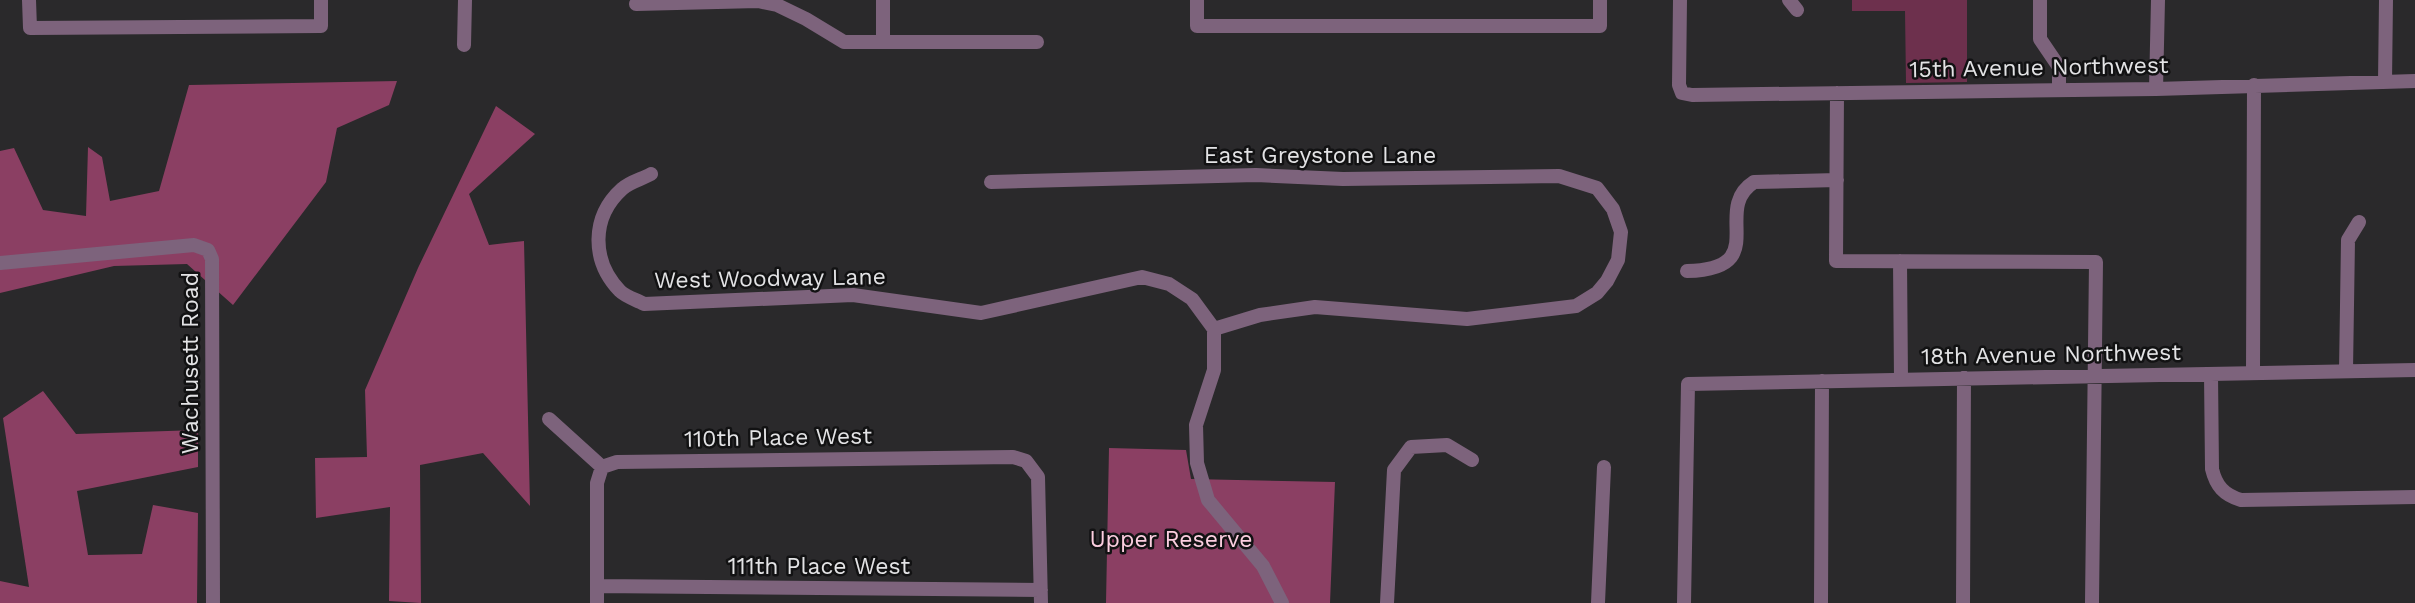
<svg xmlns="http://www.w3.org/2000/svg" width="2415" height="603" viewBox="0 0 2415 603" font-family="'Work Sans',sans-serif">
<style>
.green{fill:#6d304d}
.forest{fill:#8b3f63}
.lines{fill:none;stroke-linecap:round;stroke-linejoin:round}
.minor{stroke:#7d637c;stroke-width:14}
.labels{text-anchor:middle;stroke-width:5;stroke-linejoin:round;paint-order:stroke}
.street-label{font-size:23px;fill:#e3e3e5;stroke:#121213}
.park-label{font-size:23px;fill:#fccee0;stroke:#121213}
</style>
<rect width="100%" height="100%" fill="#2a292b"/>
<path class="green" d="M1852,0H1967V82L1906,83L1905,11H1852Z"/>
<path class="forest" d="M397,81L389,105L337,128L326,182L233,305L187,264L114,266L0,293V151L14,148L43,210L86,216L88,147L102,157L110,201L159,191L189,85Z
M496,106L535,134L469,194L489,245L524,241L530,506L483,453L420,465L421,603L389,601L390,507L316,518L315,458L367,457L365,390L418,268Z
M43,391L76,434L198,430V467L77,491L88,555L142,554L153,505L198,513L197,603H0V581L29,587L3,418Z
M1109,448L1186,450L1191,479L1335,482L1330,603H1106Z"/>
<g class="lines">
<path class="minor" d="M29,0L30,28L321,26V0
M883,0V42
M1197,0V26H1600V0
M1680,0L1679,85L1682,93L1692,95L2156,89L2415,81
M1789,0L1797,10
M2040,0V39L2059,67V90
M636,4L758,1L777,5L806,19L844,42H1037
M464,45L465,0
M2385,82L2386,0
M2156,89L2158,0
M1837,93L1836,261L2096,262L2092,603
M651,174C642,179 629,182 622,189C591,217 591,261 620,291C626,297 637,300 644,304L853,295L981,313L1142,277L1169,284L1192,299L1214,329
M991,182L1256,175L1343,179L1559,176L1597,188L1613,209L1621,232L1618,260L1607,281L1597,293L1576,306L1467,319L1315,307L1260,315L1214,329
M1900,261L1901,380
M0,263L194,245L208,250L212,259L213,603
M1687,271C1774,269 1710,210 1754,182L1837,180
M1214,329V370L1196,425L1197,463L1208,500L1263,566L1282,603
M2346,371L2348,240L2359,222
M2253,373L2254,85
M2211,374L2212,469C2216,486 2224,495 2241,500L2415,497
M549,419L602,467L617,462L1013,457L1026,461L1038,477L1041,603
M597,586L1041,590
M597,603V483L602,467
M1387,603L1394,470L1411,447L1447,445L1472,460
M1598,603L1604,467
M1684,603L1688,384L2415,370
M1821,603L1822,381
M1963,603L1964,378"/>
</g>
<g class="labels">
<g class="street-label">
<text transform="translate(2039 67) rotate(-1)" y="8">15th Avenue Northwest</text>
<text x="1320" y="163">East Greystone Lane</text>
<text transform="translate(770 278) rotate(-1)" y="8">West Woodway Lane</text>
<text transform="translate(2051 354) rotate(-1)" y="8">18th Avenue Northwest</text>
<text transform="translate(190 363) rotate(-90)" y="8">Wachusett Road</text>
<text transform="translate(778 437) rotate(-1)" y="8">110th Place West</text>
<text x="819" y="574">111th Place West</text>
</g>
<g class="park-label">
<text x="1171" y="547">Upper Reserve</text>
</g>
</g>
</svg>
